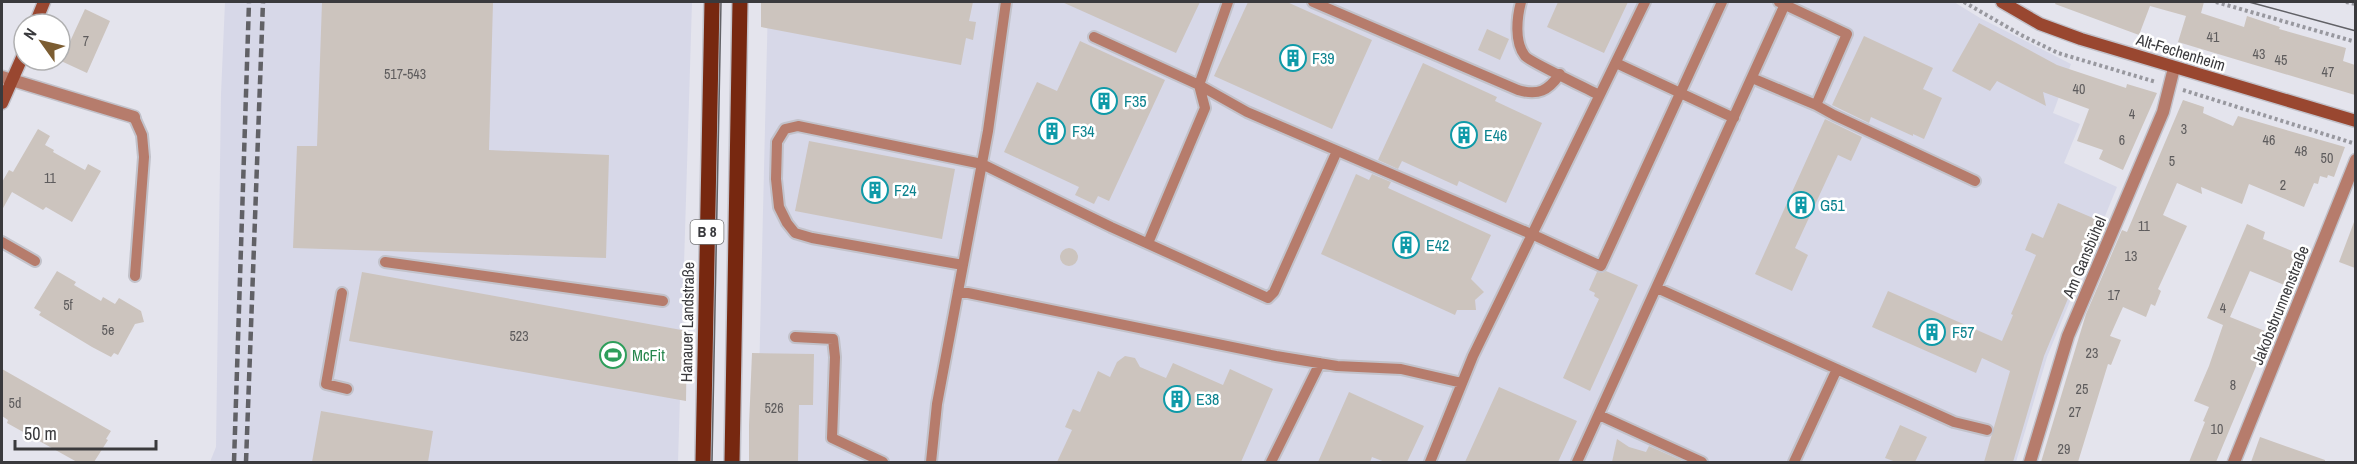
<svg xmlns="http://www.w3.org/2000/svg" width="2357" height="464" viewBox="0 0 2357 464" font-family="'Archivo Narrow',sans-serif">
<style>
.built{fill:#d7d8e8}
.building{fill:#ccc4be}
.lines{fill:none;stroke-linecap:round;stroke-linejoin:round}
.lane-casing{stroke:#c2c2ca;stroke-width:14}
.street-casing{stroke:#c2c2ca;stroke-width:15}
.secondary-casing{stroke:#c2c2ca;stroke-width:15}
.primary-casing{stroke:#c2c2ca;stroke-width:18}
.path{stroke:#98989f;stroke-width:4;stroke-dasharray:3 3;stroke-linecap:butt}
.lane{stroke:#b67c6c;stroke-width:10}
.street{stroke:#b67c6c;stroke-width:12}
.secondary{stroke:#994730;stroke-width:12}
.primary{stroke:#772810;stroke-width:15}
.tram{stroke:#616166;stroke-width:1.5}
.rail{stroke:#616166;stroke-width:4.5;stroke-dasharray:9 4.5;stroke-linecap:butt}
.labels{text-anchor:middle;stroke-width:5;stroke-linejoin:round;paint-order:stroke}
.number-label{font-size:14px;fill:#5e5c5d}
.shield{fill:#fff;stroke:#757577;stroke-width:1.5}
.shield-label{font-size:15px;font-weight:bold;fill:#3a3a3d}
.street-label{font-size:16px;fill:#3a3a3d;stroke:#fff}
.culture-label{font-size:16px;fill:#0d838f;stroke:#fff;text-anchor:start}
.leisure-label{font-size:16px;fill:#27864d;stroke:#fff;text-anchor:start}
</style>
<rect width="100%" height="100%" fill="#e4e4ed"/>
<path class="built" d="M225,2H692L678,462H210L216,447L221,94Z
M768,2H1954L1980,18L2071,64L2053,113L2080,124L2064,163L2117,187L2047,357L2016,462H757Z"/>
<path class="building" d="M322,2H493L489,150L609,155L606,258L293,248L297,146H317Z
M761,2H973L969,21L976,22L973,40L966,38L961,65L761,27Z
M1062,2H1200L1176,53Z
M1248,2H1287L1372,40L1332,129L1214,76Z
M1558,2H1628L1604,53L1547,27Z
M2056,2H2204L2201,13L2244,27L2247,16L2280,27L2279,29L2346,48L2343,61L2355,65V95L2178,42L2186,16L2150,6L2139,35L2055,4Z
M85,9L110,21L87,73L61,61Z
M1979,23L2057,65L2126,88L2127,84L2157,93L2123,170L2099,159L2103,150L2077,141L2089,109L2043,92L2046,106L1997,81L1990,91L1952,71Z
M1487,29L1509,39L1500,60L1478,50Z
M1864,36L1933,68L1923,89L1942,98L1924,139L1913,134V136L1871,117L1869,123L1832,105Z
M1080,41L1165,80L1109,201L1098,196L1094,204L1075,195L1079,187L1004,152L1037,82L1057,91Z
M1423,63L1497,97L1495,101L1542,123L1506,203L1459,181L1457,186L1402,161L1398,169L1378,160Z
M2183,100L2204,107L2203,113L2233,126L2238,116L2345,147L2334,177L2328,175L2327,178L2320,176L2318,184L2314,183L2304,207L2249,184L2242,204L2201,187L2202,194L2177,183L2163,215L2187,226L2158,289L2161,291L2155,306L2151,304L2146,317L2123,307L2110,336L2121,340L2111,365L2108,364L2078,462H2041L2086,314L2122,230L2127,232Z
M1825,119L1862,137L1851,161L1838,155L1795,248L1808,255L1792,291L1755,274Z
M38,129L50,136L45,145L54,150L53,152L85,170L88,164L101,171L72,222L46,207L43,210L12,192L2,210V182L9,170L13,172Z
M809,141L955,169L942,239L795,211Z
M1356,174L1369,180L1372,174L1391,182L1388,188L1491,235L1471,279L1484,292L1475,300L1476,310H1457L1455,315L1321,254Z
M2058,203L2107,224L2088,267L2082,265L2044,356L2013,462H1984L2010,371L1982,358L1976,373L1872,327L1888,291L2002,341L2013,315L2011,314L2036,255L2025,250L2032,233L2043,238Z
M2354,222H2355V268L2339,262Z
M2247,224L2265,232L2263,239L2302,255L2289,287L2250,271L2230,317L2270,333L2216,462H2189L2205,422L2203,421L2209,407L2194,401L2209,366L2223,325L2207,318Z
M1060 257a9 9 0 1 1 18 0a9 9 0 1 1-18 0Z
M57,271L76,282L74,285L101,301L103,297L115,304L119,298L141,311L144,322L135,324L118,355L114,353L111,357L92,347L39,315L41,312L34,308Z
M1606,271L1638,285L1590,391L1563,378L1599,299L1594,296L1595,293L1589,290L1597,272L1602,273Z
M362,272L687,331L686,401L349,341Z
M752,353L814,354L813,405H799L798,462H749V425Z
M1125,356L1135,358L1140,367L1166,378L1173,363L1223,385L1230,369L1273,389L1241,462H1057L1072,430L1065,427L1073,409L1080,412L1098,371L1110,377L1117,362Z
M2,369L111,431L106,439L108,440L94,462H77L7,423L8,420L2,416Z
M1499,387L1577,421L1558,462H1465Z
M1349,392L1424,426L1407,462H1385L1372,457L1370,462H1318Z
M321,411L433,431L428,462H312Z
M1900,425L1927,437L1915,462H1896L1885,458Z
M2260,437L2325,460V462H2251Z
M1617,439L1629,447L1646,452L1649,446L1685,462H1612Z"/>
<g class="lines">
<defs>
<path id="lane" d="M1313,2L1518,90C1538,96 1548,91 1560,74
M1521,2C1517,17 1514,42 1525,56C1531,63 1587,88 1599,95
M1094,37L1199,85L1247,112L1538,237L1601,266L1722,2
M1616,63L1734,118
M1752,78L1816,105L1847,34L1779,2
M1816,105L1834,115L1975,181
M134,117L142,135L144,157L135,276
M2,242L35,261
M1148,243L1205,108L1199,85L1228,2
M385,262L663,301
M963,265L812,238L795,233L787,223L779,207L776,179L777,142L785,129L798,126L982,164L1111,227L1268,298L1274,292L1337,151
M1657,288L1954,422L1987,430
M958,291L1276,356L1337,366L1401,369L1462,383
M342,293L326,384L347,389
M795,337L833,339L835,357L832,438L883,462
M1599,415L1702,462
M931,462L937,404L988,131L1006,2
M1271,462L1320,363
M1430,462L1473,356L1645,2
M1577,462L1786,2
M1794,462L1837,369"/>
<path id="street" d="M2,77L134,117
M2030,462L2068,336L2163,112L2174,68
M2234,462L2356,160"/>
<path id="secondary" d="M2002,2L2040,24L2081,39L2356,121
M35,24L44,2
M2,103L24,53"/>
<path id="primary" d="M703,462L712,2
M732,462L740,2"/>
</defs>
<use href="#lane" class="lane-casing"/>
<use href="#street" class="street-casing"/>
<use href="#secondary" class="secondary-casing"/>
<use href="#primary" class="primary-casing"/>
<path class="path" d="M1964,2L2021,35L2058,53L2156,82
M2216,2L2356,42
M2346,2L2356,4
M2183,90L2356,144"/>
<use href="#lane" class="lane"/>
<use href="#street" class="street"/>
<use href="#secondary" class="secondary"/>
<use href="#primary" class="primary"/>
<path class="tram" d="M2249,2L2356,31
M712,462L721,2"/>
<path class="rail" d="M234,462L249,2
M246,462L263,2"/>
</g>
<defs>
<symbol id="building-ring" viewBox="-11 -11 22 22"><circle r="9.5" fill="#fff" stroke="#0f9aa8" stroke-width="1.5"/><path d="M-4-6H4V6H1V3H-1V6H-4ZM-2.5-4.3h1.7v1.8h-1.7ZM.8-4.3h1.7v1.8H.8ZM-2.5-1h1.7V.8h-1.7ZM.8-1h1.7V.8H.8Z" fill="#0f9aa8"/></symbol>
<symbol id="stadium-ring" viewBox="-11 -11 22 22"><circle r="9.5" fill="#fff" stroke="#2e9e5b" stroke-width="1.5"/><path d="M0-5a6.5 5 0 1 0 0 10a6.5 5 0 1 0 0-10ZM-3.5-1.8h7v3.6h-7Z" fill="#2e9e5b"/></symbol>
</defs>
<g fill-rule="evenodd">
<use href="#building-ring" x="1278" y="43" width="30" height="30"/>
<use href="#building-ring" x="1089" y="86" width="30" height="30"/>
<use href="#building-ring" x="1037" y="116" width="30" height="30"/>
<use href="#building-ring" x="1449" y="120" width="30" height="30"/>
<use href="#building-ring" x="860" y="175" width="30" height="30"/>
<use href="#building-ring" x="1786" y="190" width="30" height="30"/>
<use href="#building-ring" x="1391" y="230" width="30" height="30"/>
<use href="#building-ring" x="1917" y="317" width="30" height="30"/>
<use href="#stadium-ring" x="598" y="340" width="30" height="30"/>
<use href="#building-ring" x="1162" y="384" width="30" height="30"/>
</g>
<g class="labels">
<g class="number-label">
<text x="2213" y="42">41</text>
<text x="86" y="46">7</text>
<text x="2259" y="59">43</text>
<text x="2281" y="65">45</text>
<text x="2328" y="77">47</text>
<text x="405" y="79">517-543</text>
<text x="2079" y="94">40</text>
<text x="2132" y="119">4</text>
<text x="2184" y="134">3</text>
<text x="2122" y="145">6</text>
<text x="2269" y="145">46</text>
<text x="2301" y="156">48</text>
<text x="2327" y="163">50</text>
<text x="2172" y="166">5</text>
<text x="50" y="183">11</text>
<text x="2283" y="190">2</text>
<text x="2144" y="231">11</text>
<text x="2131" y="261">13</text>
<text x="2114" y="300">17</text>
<text x="68" y="310">5f</text>
<text x="2223" y="313">4</text>
<text x="108" y="335">5e</text>
<text x="519" y="341">523</text>
<text x="2092" y="358">23</text>
<text x="2233" y="390">8</text>
<text x="2082" y="394">25</text>
<text x="15" y="408">5d</text>
<text x="774" y="413">526</text>
<text x="2075" y="417">27</text>
<text x="2217" y="434">10</text>
<text x="2064" y="454">29</text>
</g>
<rect class="shield" x="690.5" y="220" width="33" height="24" rx="4.5"/>
<g class="shield-label">
<text x="707" y="237">B 8</text>
</g>
<g class="street-label">
<text transform="translate(2181 52) rotate(17)" y="6">Alt-Fechenheim</text>
<text transform="translate(2084 257) rotate(-67)" y="6">Am Gansbühel</text>
<text transform="translate(2280 305) rotate(-68)" y="6">Jakobsbrunnenstraße</text>
<text transform="translate(687 322) rotate(-89)" y="6">Hanauer Landstraße</text>
</g>
<g class="culture-label">
<text x="1312" y="64">F39</text>
<text x="1124" y="107">F35</text>
<text x="1072" y="137">F34</text>
<text x="1484" y="141">E46</text>
<text x="894" y="196">F24</text>
<text x="1820" y="211">G51</text>
<text x="1426" y="251">E42</text>
<text x="1952" y="338">F57</text>
<text x="1196" y="405">E38</text>
</g>
<g class="leisure-label">
<text x="632" y="361">McFit</text>
</g>
</g>
<rect width="2357" height="464" fill="none" stroke="#3a3a3d" stroke-width="6"/>
<g transform="translate(42 42) rotate(304)"><circle r="28" fill="#ffffff" stroke="#b0b0b1" stroke-width="1.5"/>
<path d="M0-4.5L10 22L0 15L-10 22Z" fill="#7c5d32"/>
<text y="-9" font-size="16" font-weight="bold" text-anchor="middle" fill="#3a3a3d">N</text>
</g>
<path d="M15 440v9h141v-9" fill="none" stroke="#3a3a3d" stroke-width="3"/>
<text x="24" y="440" font-size="18" fill="#3a3a3d" stroke="#ffffff" stroke-width="4.5" paint-order="stroke">50 m</text>
</svg>
